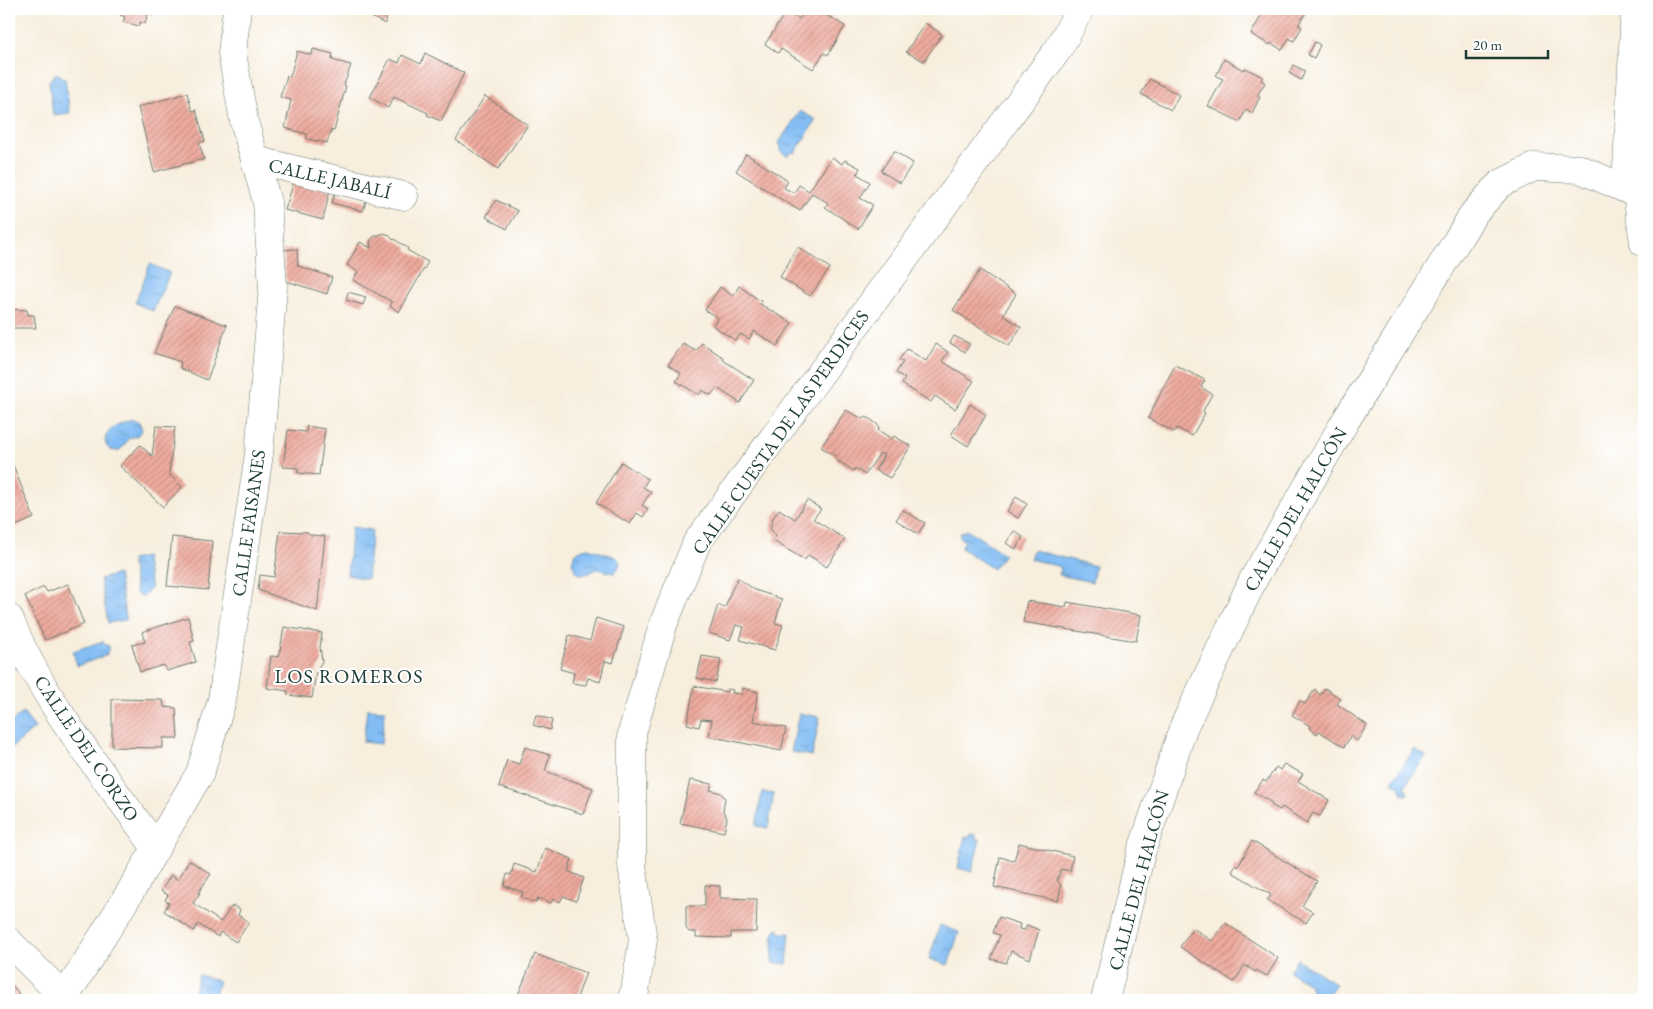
<svg xmlns="http://www.w3.org/2000/svg" width="1653" height="1009" viewBox="0 0 1653 1009" font-family="'EB Garamond',serif">
<style>
.water{fill:url(#water-ripples);stroke:#517d94}
.building{fill:url(#building-hatch)}
.lines{fill:none;stroke-linecap:round;stroke-linejoin:round}
.street-casing{stroke:#6b7b6f;stroke-width:29}
.street{stroke:#fff;stroke-width:28}
.labels{text-anchor:middle;stroke-width:4;stroke-linejoin:round;paint-order:stroke}
.street-label{font-size:19px;fill:#1f3d34;stroke:#fff}
.neighbourhood-label{font-size:20px;letter-spacing:1px;fill:#1f3d34;stroke:#fff}
</style>
<defs>
<pattern id="water-ripples" width="26" height="14" patternUnits="userSpaceOnUse" patternTransform="scale(1.25)"><rect width="26" height="14" fill="#83bdf4"/><path d="M2 4q2-2 4 0t4 0M15 11q2-2 4 0t4 0" fill="none" stroke="#6b9bc6"/></pattern>
<pattern id="building-hatch" width="6" height="6" patternUnits="userSpaceOnUse" patternTransform="scale(1.25)"><rect width="6" height="6" fill="#efab9f"/><path d="M-1 1l2-2M0 6l6-6M5 7l2-2" fill="none" stroke="#c18c82"/></pattern>
</defs>
<rect width="100%" height="100%" fill="#fff"/>
<filter id="ink" filterUnits="userSpaceOnUse"><feTurbulence type="fractalNoise" baseFrequency=".02" numOctaves="2"/><feDisplacementMap in="SourceGraphic" scale="10" xChannelSelector="R" yChannelSelector="G"/><feConvolveMatrix kernelMatrix="1 2 1 2 8 2 1 2 1" color-interpolation-filters="sRGB"/></filter>
<filter id="wash" filterUnits="userSpaceOnUse"><feTurbulence type="fractalNoise" baseFrequency=".0096" numOctaves="4" result="noise"/><feDisplacementMap in="SourceGraphic" scale="20" xChannelSelector="R" yChannelSelector="G"/><feGaussianBlur stdDeviation="1.12" result="paint"/><feColorMatrix in="noise" values="0 0 0 0 0 0 0 0 0 0 0 0 0 0 0 0 0 1.4 0 .05"/><feComposite in="paint" operator="in"/></filter>
<g filter="url(#wash)">
<rect width="100%" height="100%" fill="#f7eedd"/>
<path class="water" d="M55,74H59L61,78L65,79L70,113L53,115L49,81Z
M800,111L816,120L795,153L793,152L787,156C782,153 779,152 780,146L778,144Z
M150,264L170,273L153,311L135,303Z
M133,419L139,422L142,429C139,435 136,437 129,438C126,441 124,446 122,448C109,460 87,431 133,419Z
M352,527L372,530L367,579L347,575Z
M968,530L1004,554L993,569L961,548L965,541L960,538V533Z
M588,548L616,557L620,562L618,569L614,573C607,573 603,569 596,569L590,573L581,575C567,566 571,550 588,548Z
M1033,550L1095,566L1092,582L1059,575L1061,567L1030,559Z
M145,557L151,588L143,597L136,593L131,560Z
M118,574L126,620L108,623L100,579Z
M103,641V644L109,646V650L106,653L107,655L77,666L73,651Z
M367,709L385,710L381,744L363,742Z
M23,713L35,728L9,750V724Z
M799,713L820,717L812,756L791,752Z
M1414,749L1426,756L1405,786L1408,793L1407,795L1402,794L1400,786L1392,782Z
M762,792L774,794L768,828L756,826Z
M971,834L976,835V839H980L972,872L958,868L965,836L969,837Z
M940,925L959,932L948,965L929,959Z
M778,928L780,933H790L787,964L772,963L774,931Z
M1297,959L1336,984L1327,996L1320,991L1314,994L1312,993L1309,984L1289,971Z
M199,975L219,981L213,1000H191Z"/>
<g id="blocks">
<path class="building" d="M122,9H155L154,15L148,13L145,24L140,22L139,26L123,22L125,17L120,15Z
M363,9H389L385,24L362,12Z
M806,9L815,14L818,10L845,26L828,55L824,53L813,69L781,49L778,53L765,44L786,12L799,19Z
M1265,9H1304L1307,11L1298,25L1302,27L1294,41L1289,38L1282,50L1271,43L1270,45L1251,34Z
M925,23L942,34L924,61L906,52Z
M1315,42L1320,45L1314,58L1308,55Z
M313,49L333,54L332,60L351,65L344,85L346,86L334,131L331,130L327,143L307,139V134L285,128L291,100L280,97L287,76L290,77L297,51L312,55Z
M425,53L464,73L441,121L427,115L428,113L394,97L388,108L370,97L390,59L399,63L402,55L421,64Z
M1224,59L1243,70L1245,68L1263,77L1261,80L1265,83L1257,96L1260,97L1252,113L1246,109L1240,122L1208,106L1223,79L1216,76Z
M1293,65L1305,71L1301,80L1289,73Z
M1150,79L1179,95L1171,110L1141,94Z
M187,93L192,111L196,110L205,141L199,143L204,159L154,172L138,107Z
M485,96L528,125L498,169L456,140Z
M894,151L913,163L900,183L881,171Z
M746,154L788,181L784,188L794,193L799,185L809,191L832,157L842,164L845,160L860,168L857,174L870,182L860,198L873,205L858,229L825,207L828,203L812,193L800,211L736,171Z
M294,181L330,190L323,220L285,210Z
M335,193L366,201L363,211L332,203Z
M496,200L518,211L507,229L486,217Z
M384,233L389,235L393,240L394,239L408,248L407,250L428,262L399,312L390,306L392,302L353,280L358,272L347,265L360,242L371,248L370,241L373,237Z
M798,247L830,268L810,296L780,277Z
M297,249L298,266L332,277L327,294L286,281L283,250Z
M980,270L1016,294L1003,315L1021,327L1009,346L953,310Z
M739,286L762,302L760,304L792,323L777,346L754,331L749,339L740,334L735,340L713,326L718,318L705,310L720,287L733,296Z
M348,292L366,297L363,305L346,300Z
M175,306L227,325L207,380L180,368L181,362L154,353Z
M9,309L27,310L28,315H34L36,328H9Z
M954,336L970,344L965,352L950,343Z
M702,343L724,358L723,360L754,380L740,403L717,388L711,395L702,390L699,395L676,381L681,373L668,365L683,344L696,351Z
M936,344L948,352L942,361L974,381L955,409L935,396L931,402L902,384L905,378L896,373L903,362L899,360L907,349L926,361Z
M1175,365L1205,380L1201,387L1212,394L1203,411L1205,413L1192,436L1177,428L1174,432L1148,418Z
M970,404L986,415L968,446L951,435Z
M846,410L863,419L866,417L868,418L877,424L879,427L878,430L892,439L894,436L911,446L890,478L875,470L884,455L880,453L865,475L855,468L854,471L835,459L837,457L821,447Z
M156,426L175,427L169,474L182,487L163,507L120,466L140,445L152,456Z
M307,426L325,429L319,475L298,473V468L283,467L288,430L306,432Z
M9,455L34,518L9,529Z
M621,462L648,479L643,487L651,492L642,505L648,509L643,517L637,513L630,524L596,503Z
M1016,497L1027,504L1018,518L1007,511Z
M807,500L821,509L813,519L845,539L827,567L808,555L805,560L773,541L776,536L770,528L773,521L772,519L779,509L795,519Z
M903,510L925,523L918,534L896,520Z
M280,531L307,532L311,535L325,536L317,611L258,590L260,575L274,577Z
M1014,531L1023,537L1016,549L1006,543Z
M172,537L212,541L208,590L167,586Z
M738,578L755,590L782,599L775,623L783,625L775,650L740,640L744,627L736,625L730,640L709,633L718,605L725,608L731,591Z
M68,584L84,624L45,640L25,596L44,587L47,592Z
M1027,601L1066,607L1067,602L1141,615L1136,641L1023,622Z
M188,617L194,641L190,642L196,662L167,671L164,665L140,672L132,645L145,642L142,632Z
M596,618L624,627L613,663L605,661L600,682L588,678L586,685L572,683L574,673L560,669L569,635L590,641Z
M284,627L322,633L320,647L322,661L316,672L312,698L288,695V691L267,688L271,656L279,657Z
M702,656L721,659L716,682L697,678Z
M694,686L727,692V689L733,690L732,693L742,694L743,688L758,692L753,721L786,728L781,751L709,736L712,720L701,719L699,727L687,724Z
M1325,688L1341,699L1337,704L1367,725L1357,741L1351,736L1344,747L1319,731L1317,734L1309,728L1310,726L1292,715L1300,701L1305,704L1315,689L1320,695Z
M112,699L163,700L164,707L176,708L178,738H163V748L112,747Z
M536,715L552,720L550,730L533,725Z
M525,747L550,755L545,771L593,788L583,814L499,787L507,760L519,764Z
M1284,764L1303,774L1298,781L1329,800L1320,816L1313,813L1307,823L1282,807L1280,810L1271,805L1272,803L1254,792L1263,780L1266,782L1276,767L1280,770Z
M690,780L712,784L710,790L721,793L725,798L723,811L727,818L724,832L680,823Z
M1252,841L1317,881L1302,906L1313,912L1306,923L1267,900L1271,895L1232,872L1236,865L1238,867Z
M1019,843L1073,856L1070,871L1061,869L1057,880L1061,886L1058,901L994,887L1000,857L1014,861Z
M545,848L572,859L568,871L584,878L576,901L563,896L560,902L553,899L551,903L538,898L536,903L521,897L523,892L504,886L507,874L511,875L514,864L537,872Z
M189,860L211,874L198,893H200L193,903L221,922L231,907L234,906L240,910L238,915L249,922L236,942L220,932L218,937L198,924L194,931L164,911L169,903L165,900L168,895L161,891L171,875L178,880Z
M705,885L720,886V898L757,899L756,932H731V938L696,937V932H689L686,928V906H705Z
M999,917L1020,924L1019,929L1025,930L1027,925L1039,930L1030,959L1011,951L1006,963L991,959L1000,935L993,933Z
M1225,923L1278,958L1267,976L1256,970L1255,972L1245,965L1234,982L1180,947L1193,928L1212,941Z
M535,954L586,973L576,1000H516Z
M9,982L19,993L17,994L22,1000H9Z"/>
</g>
</g>
<g filter="url(#ink)">
<use href="#blocks" fill-opacity="0" stroke="#6b7b6f" stroke-width="1"/>
<g class="lines">
<defs>
<path id="street" d="M255,160L404,196
M1626,188L1635,9
M1637,193L1644,243
M9,618C42,701 105,776 156,848
M9,942L65,998
M63,1000L129,894L200,773L222,700L259,454L273,287L267,202L244,121L232,53L237,9
M631,1000L635,991L643,940L632,865V733L663,625L697,542L1059,48L1080,9
M1105,1000L1141,853L1184,726L1254,578L1346,420L1474,213L1500,184L1534,167L1580,169L1644,197"/>
</defs>
<use href="#street" class="street-casing"/>
<use href="#street" class="street"/>
</g>
</g>
<g class="labels">
<g class="street-label">
<text transform="translate(330 178) rotate(13)" y="7">CALLE JABALÍ</text>
<text transform="translate(780 432) rotate(-55)" y="7">CALLE CUESTA DE LAS PERDICES</text>
<text transform="translate(1295 509) rotate(-60)" y="7">CALLE DEL HALCÓN</text>
<text transform="translate(248 523) rotate(-82)" y="7">CALLE FAISANES</text>
<text transform="translate(87 748) rotate(56)" y="7">CALLE DEL CORZO</text>
<text transform="translate(1138 880) rotate(-75)" y="7">CALLE DEL HALCÓN</text>
</g>
<g class="neighbourhood-label">
<text x="349" y="683">LOS ROMEROS</text>
</g>
</g>
<rect width="1653" height="1009" fill="none" stroke="#fff" stroke-width="30"/>
<path d="M1466 50v8h82v-8" fill="none" stroke="#1f3d34" stroke-width="2.5"/>
<text x="1473" y="50" font-size="15" fill="#1f3d34" stroke="#ffffff" stroke-width="4" paint-order="stroke">20 m</text>
</svg>
